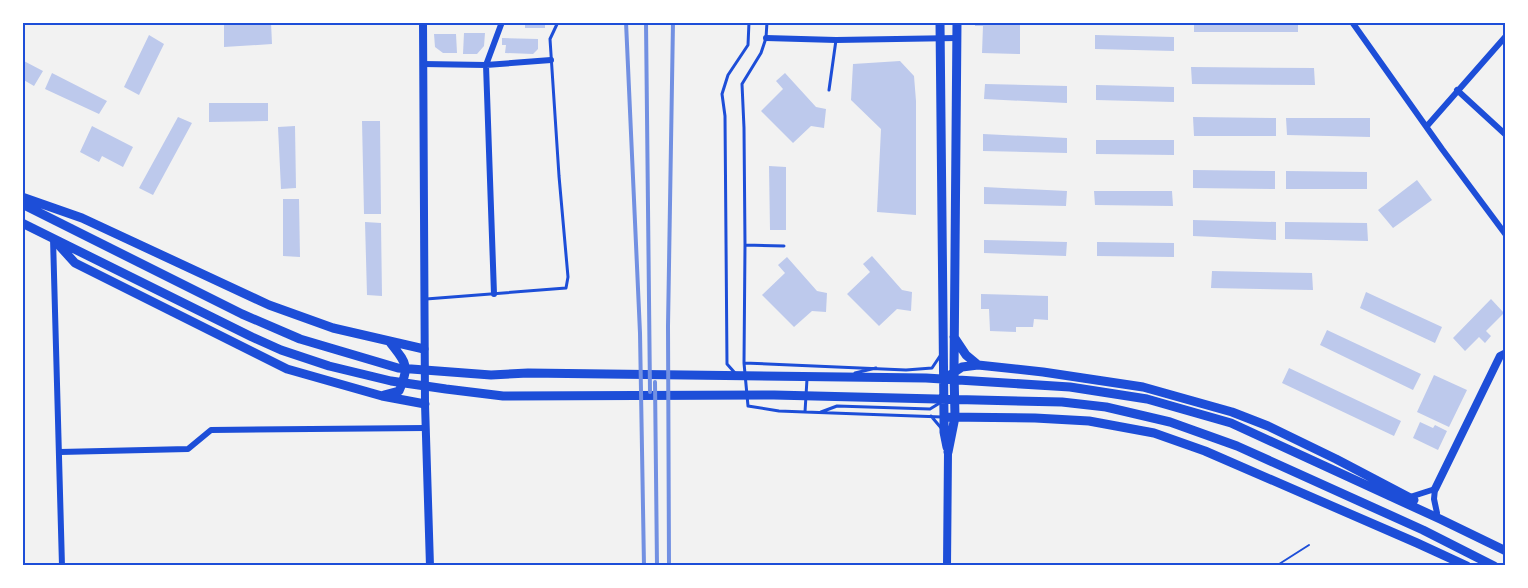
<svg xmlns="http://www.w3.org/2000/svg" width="1528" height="588" viewBox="0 0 1528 588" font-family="'Sofia Sans Condensed',sans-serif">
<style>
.building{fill:#bdc9ec}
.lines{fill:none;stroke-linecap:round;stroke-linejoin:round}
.path{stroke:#1d4ed8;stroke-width:2}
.service{stroke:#1d4ed8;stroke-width:3}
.minor{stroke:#1d4ed8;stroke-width:6}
.tertiary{stroke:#1d4ed8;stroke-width:8}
.secondary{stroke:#1d4ed8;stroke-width:9}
.rail{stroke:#7290e2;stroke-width:4}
.neatline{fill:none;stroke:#1d4ed8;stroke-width:2}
</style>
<rect width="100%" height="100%" fill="#f2f2f2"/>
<path class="building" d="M224,22H271L272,44L224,47Z
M525,22H545V28H525Z
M975,22H1020V54L982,53L983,26H975Z
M1194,22H1298V32H1194Z
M464,33H485L484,46L477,54H463Z
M434,34H456L457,53H443L435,47Z
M149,35L164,44L139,95L124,87Z
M1095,35L1174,37V51L1095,49Z
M502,38L538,39V49L533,54L505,53L506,45H502Z
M22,60L43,71L34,86L22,79Z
M900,61L914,76L916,101V215L877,212L881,129L851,100L853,64Z
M1191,67L1314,68L1315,85L1192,84Z
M52,73L107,101L99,114L45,89Z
M785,73L816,107L826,109L824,128L811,126L793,143L761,111L783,89L776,81Z
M985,84L1067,86V103L984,99Z
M1096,85L1174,87V102L1096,100Z
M209,103H268V121L209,122Z
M178,117L192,123L153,195L139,188Z
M1193,117L1276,118V136H1194Z
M1286,118H1370V137L1287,135Z
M362,121H380L381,214H364Z
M92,126L133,147L123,167L102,156L99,162L80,152Z
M295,126L296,188L281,189L278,127Z
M983,134L1067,138V153L983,151Z
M1096,140H1174V155L1096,154Z
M769,166L786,167V230H770Z
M1193,170L1275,171V189L1193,188Z
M1286,171L1367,172V189H1286Z
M1417,180L1432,200L1393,228L1378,210Z
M984,187L1067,191L1066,206L984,204Z
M1094,191H1172L1173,206L1095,205Z
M283,199H299L300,257L283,256Z
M1193,220L1276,222V240L1193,236Z
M365,222L381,223L382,296L367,295Z
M1285,222L1367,223L1368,241L1285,239Z
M984,240L1067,242L1066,256L984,253Z
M1097,242L1174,243V257L1097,256Z
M872,256L902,290L912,292L911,311L897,309L879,326L847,294L870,272L863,264Z
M787,257L817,291L827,293L826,312L812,311L794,327L762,295L785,273L778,265Z
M1212,271L1312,273L1313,290L1211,288Z
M1366,292L1442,327L1435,343L1360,308Z
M981,294L1048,296V320L1034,319L1033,327H1016V332L990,331L989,309H981Z
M1491,299L1504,313L1486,331L1491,336L1485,343L1479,337L1465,351L1453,338Z
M1327,330L1421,374L1413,390L1320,345Z
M1289,368L1401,421L1394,436L1282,383Z
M1434,375L1467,390L1449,427L1417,412Z
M1420,422L1433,428L1435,425L1447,431L1438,450L1413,438Z"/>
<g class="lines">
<path class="path" d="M1276,566L1309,545"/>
<path class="service" d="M767,22L766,38L761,53L742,84L744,128L745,245L744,363L748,406L779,411L805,412
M829,90L836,40
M745,245L784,246
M426,299L566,288L568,277L559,176L550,39L558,22
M744,363L906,370L932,368L940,356
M735,373L727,364L725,116L722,94L728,75L748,45L749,22
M855,373L876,368
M807,379L805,412L942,417
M821,412L837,406L930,409L943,401
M931,416L942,429"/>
<path class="minor" d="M1352,22L1442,149L1506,235
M766,38L836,40L957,38
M423,64L486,65L551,60
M1457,90L1506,135
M1427,126L1506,36
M53,238L62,566
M494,294L486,65L502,22
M60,452L188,449L211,430L425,428
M1410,497L1435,489L1434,499L1437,513"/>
<path class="tertiary" d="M423,22L425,404L430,566
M1435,489L1500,356L1506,353
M947,566L948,452"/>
<path class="secondary" d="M940,22L944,417V432L947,447
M22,197L82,218L269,305L333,328L424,349
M22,204L242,314L300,339L398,368L491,375L528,373L926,378L1070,387L1147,399L1231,423L1440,519L1506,551
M22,223L252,337L281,350L329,366L391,381L446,389L503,396L774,395L1062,402L1106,407L1170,422L1237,446L1423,530L1494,566
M56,242L75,263L287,369L382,396L425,404
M954,337L966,355L978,365
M944,379L962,367L978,365L1043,372L1143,387L1232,412L1268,426L1336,459L1414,500
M384,395L399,391C411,364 405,362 389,341
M944,417L1035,418L1089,421L1154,433L1205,451L1417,543L1467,566
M948,452L955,417L954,372L957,22"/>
<path class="rail" d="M626,22L640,333L644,566
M646,22L650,392
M655,382L657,566
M669,566L668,326L673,22"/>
</g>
<rect width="1528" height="588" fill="none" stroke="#ffffff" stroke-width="48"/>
<rect x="24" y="24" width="1480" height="540" class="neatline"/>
</svg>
